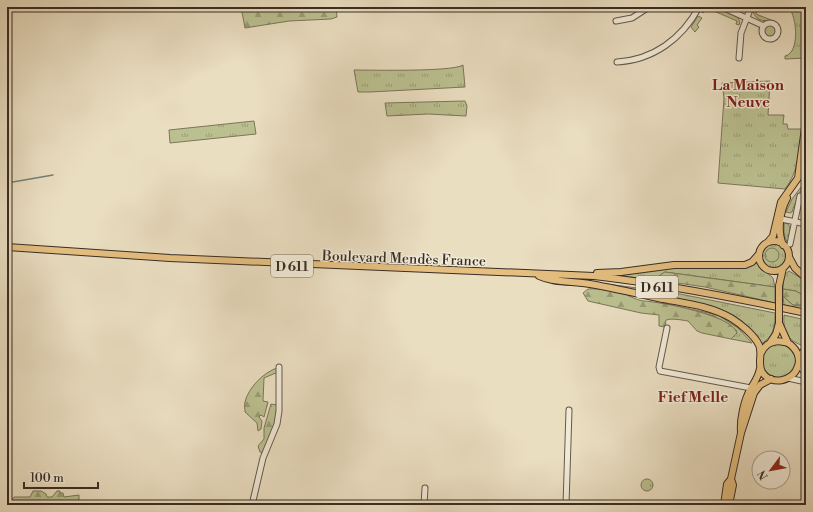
<svg xmlns="http://www.w3.org/2000/svg" width="813" height="512" viewBox="0 0 813 512" font-family="'Libre Bodoni',serif">
<style>
.grass{fill:url(#grass-tufts);stroke:#7a765a}
.forest{fill:url(#forest-firs);stroke:#7a765a}
.lines{fill:none;stroke-linecap:round;stroke-linejoin:round}
.stream{stroke:#72837a;stroke-width:1.5}
.minor-casing{stroke:#64594c;stroke-width:7}
.major-casing{stroke:#382d25;stroke-width:8}
.minor{stroke:#f1ead7;stroke-width:5}
.major{stroke:#e5bf80;stroke-width:6}
.major-bridge-casing{stroke:#382d25;stroke-width:8;stroke-linecap:butt}
.major-bridge{stroke:#e5bf80;stroke-width:6}
.labels{text-anchor:middle;stroke-width:3;stroke-linejoin:round;paint-order:stroke}
.shield{fill:#f1ead7;stroke:#70665a;stroke-width:1}
.shield-label{font-size:13px;font-weight:bold;fill:#382d25}
.street-label{font-size:14px;fill:#382d25;stroke:#f1ead7}
.neighbourhood-label{font-size:15px;font-weight:bold;fill:#7a1f14;stroke:#f1ead7}
</style>
<defs>
<pattern id="grass-tufts" width="24" height="20" patternUnits="userSpaceOnUse"><rect width="24" height="20" fill="#bbc090"/><path d="M3 7l-1-3M5 7V3M7 7l1-3M15 17l-1-3M17 17v-4M19 17l1-3" fill="none" stroke="#999c75"/></pattern>
<pattern id="forest-firs" width="22" height="20" patternUnits="userSpaceOnUse"><rect width="22" height="20" fill="#bbc090"/><path d="M5 1l3.5 6h-7zM16 11l3.5 6h-7z" fill="#999c75"/></pattern>
</defs>
<rect width="100%" height="100%" fill="#eadec1"/>
<filter id="stains"><feTurbulence type="fractalNoise" baseFrequency=".005" numOctaves="4"/><feColorMatrix values="0 0 0 0 .2 0 0 0 0 .09 0 0 0 0 .02 0 0 0 .5 -.17"/></filter>
<radialGradient id="worn" r=".72"><stop offset=".6" stop-color="#630" stop-opacity="0"/><stop offset="1" stop-color="#630" stop-opacity=".3"/></radialGradient>
<path class="grass" d="M703,7H715L737,16L740,22L739,25L736,24L737,21L707,8L703,13L701,11Z
M793,7H806V58L785,59V56C800,53 797,17 789,8Z
M757,9L756,14L771,20C763,22 756,20 753,12Z
M698,16L702,18L697,25L699,27L695,32L691,27Z
M764 31a6 6 0 1 1 12 0a6 6 0 1 1-12 0Z
M463,65L465,87L370,92H358L354,70C371,70 452,72 463,65Z
M770,81L768,115H784L783,124H787L788,129H802C799,150 799,171 785,189L718,183L724,98L722,83Z
M465,101L467,106L466,116L428,114L387,116L385,103Z
M254,121L256,134L170,143L169,130Z
M801,187C801,194 794,204 792,212L790,213L786,212L792,199Z
M787,223L790,227L788,244L784,235V224Z
M762 256a12 12 0 1 1 24 0a12 12 0 1 1-24 0Z
M756,263L773,278L775,287L665,272L660,275L657,280L614,275L674,267L746,268Z
M789,271L806,281V297L796,291L783,289L784,275Z
M607,284L675,293L775,313C775,327 774,336 761,344L735,318Z
M783,296L793,305H806V310L784,305Z
M662,303L718,315L738,328L752,343L731,339L737,331L714,316Z
M784,315L806,320V342L801,345C786,339 783,330 784,315Z
M762 361a17 17 0 1 1 34 0a17 17 0 1 1-34 0Z
M641 485a6 6 0 1 1 12 0a6 6 0 1 1-12 0Z"/>
<path class="forest" d="M241,7H336L337,17L331,19L289,21L245,28Z
M765 255a7 7 0 1 1 14 0a7 7 0 1 1-14 0Z
M665,272L775,287V303L705,287L657,280L660,275Z
M588,289C600,288 615,291 627,295C632,297 639,301 644,301C661,302 732,315 737,333L731,339L702,333L697,331L688,321C681,320 673,318 666,320L665,327L659,326V315L641,313L588,301L583,293Z
M783,289L796,291L806,297V305H793L783,296Z
M277,368L278,372L264,378L263,401L268,402L264,417L261,415L259,417L262,421L261,429L258,431L257,423L245,412C245,409 244,405 245,402C248,388 264,372 277,368Z
M271,404L277,405L275,426L263,453L260,452L258,446L264,439V428Z
M33,491H41L46,494L47,497H52L57,491H60V493H63L64,497L79,495V505H7V500H11L14,497H30Z"/>
<g class="lines">
<path class="stream" d="M7,183L53,175"/>
<defs>
<path id="minor" d="M722,7L764,26
M616,21L632,18L649,7
M762 31a8 8 0 1 1 16 0a8 8 0 1 1-16 0Z
M739,58L741,33L751,7
M617,62C653,60 682,39 699,7
M781,219L806,224
M790,244L800,196
M667,328L659,367L660,371L751,388
M799,364L806,375
M788,378L806,382
M252,505L263,458L277,424L279,411V367
M370,505H373
M424,505L425,488
M566,505L569,410"/>
<path id="major" d="M759 256a15 15 0 1 1 30 0a15 15 0 1 1-30 0Z
M768,242L773,236L781,202L798,178L806,121
M783,245C777,231 780,211 787,198
M7,247L170,258L594,276C665,284 736,298 806,313
M789,257L795,268L806,278
M597,273L621,272L674,265H745L752,262L759,254
M539,276C554,283 573,281 590,284C612,288 635,293 658,298C682,303 709,305 731,318C741,324 754,335 759,345C763,354 757,363 762,372C771,386 793,382 798,366C801,357 796,348 788,343C776,339 766,342 761,353
M779,286L783,268
M779,323L788,343
M770,343L776,334L779,323
M799,358L806,348
M741,432C740,419 744,400 751,388C755,381 759,376 760,368
M724,505L727,484L731,479L741,433L754,393L760,385L771,379
M729,505L733,485L731,479"/>
</defs>
<use href="#minor" class="minor-casing"/>
<use href="#major" class="major-casing"/>
<use href="#minor" class="minor"/>
<use href="#major" class="major"/>
<defs>
<path id="major-bridge" d="M779,286V323"/>
</defs>
<use href="#major-bridge" class="major-bridge-casing"/>
<use href="#major-bridge" class="major-bridge"/>
</g>
<g class="labels">
<g class="shield">
<rect x="271" y="255" width="42" height="22" rx="3"/>
<rect x="636" y="276" width="42" height="22" rx="3"/>
</g>
<g class="shield-label">
<text x="292" y="271">D 611</text>
<text x="657" y="292">D 611</text>
</g>
<g class="street-label">
<text transform="translate(404 258) rotate(2)" y="5">Boulevard Mendès France</text>
</g>
<g class="neighbourhood-label">
<text x="748" y="90">La Maison<tspan x="748" dy="17">Neuve</tspan></text>
<text x="693" y="402">Fief Melle</text>
</g>
</g>
<rect width="813" height="512" fill="none" stroke="#eadec1" stroke-width="24"/>
<rect x="8" y="8" width="797" height="496" fill="none" stroke="#382d25" stroke-width="2"/>
<rect x="12" y="12" width="789" height="488" fill="none" stroke="#382d25"/>
<g transform="translate(771 470) rotate(238)"><circle r="19" fill="#f1ead7" stroke="#a79e90"/>
<path d="M0-3L7 15L0 10L-7 15Z" fill="#8f2418"/>
<text y="-6" font-size="11" font-weight="bold" text-anchor="middle" fill="#382d25">N</text>
</g>
<path d="M24 482v6h74v-6" fill="none" stroke="#382d25" stroke-width="2"/>
<text x="30" y="482" font-size="12" fill="#382d25" stroke="#f1ead7" stroke-width="3" paint-order="stroke">100 m</text>
<rect width="100%" height="100%" filter="url(#stains)"/>
<rect width="100%" height="100%" fill="url(#worn)"/>
</svg>
